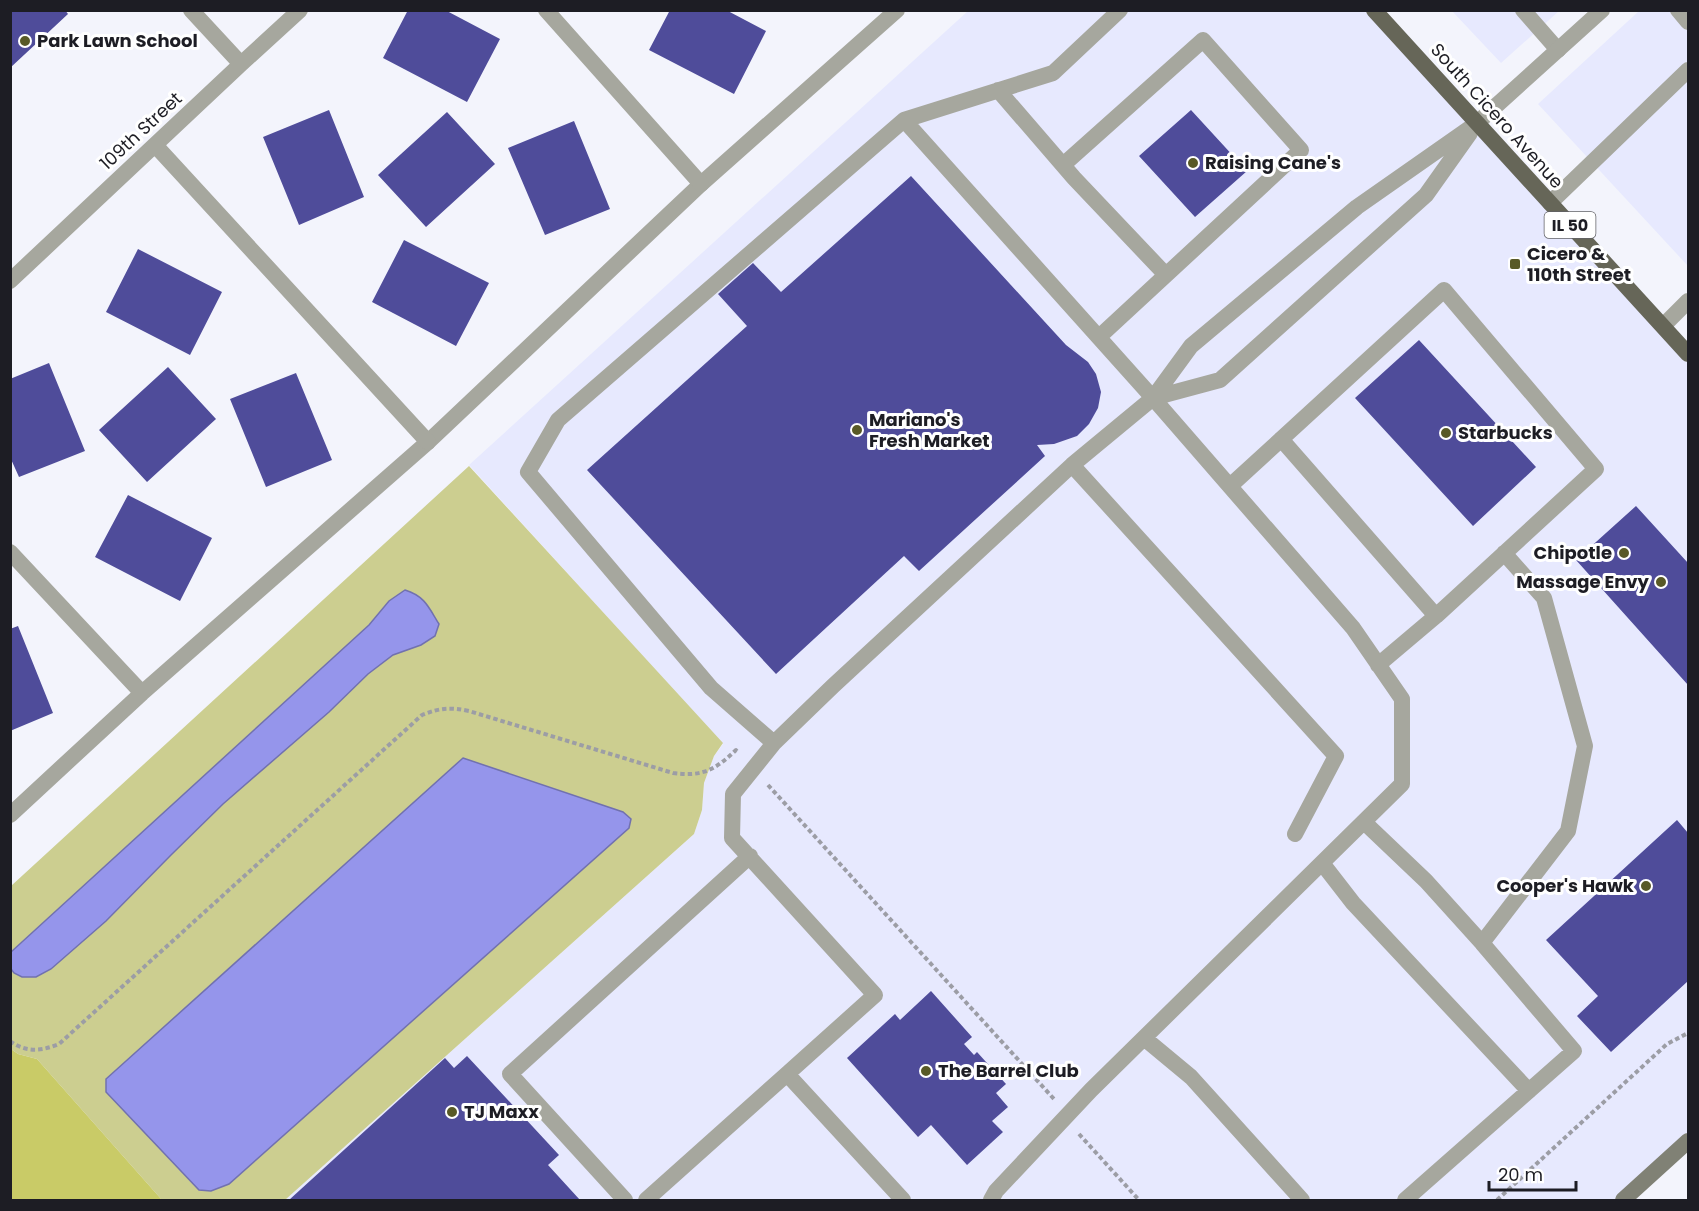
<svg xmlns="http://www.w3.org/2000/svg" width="1699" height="1211" viewBox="0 0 1699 1211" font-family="Poppins,sans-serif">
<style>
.built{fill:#e7e9fe}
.green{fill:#ccce90}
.forest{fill:#c9cb67}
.water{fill:#9595eb;stroke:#7171af;stroke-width:1.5}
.building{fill:#4f4c9a}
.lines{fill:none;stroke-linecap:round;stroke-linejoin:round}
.path{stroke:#9c9da5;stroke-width:4;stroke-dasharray:4.5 3;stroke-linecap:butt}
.service{stroke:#a6a79e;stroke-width:16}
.minor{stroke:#a6a79e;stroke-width:16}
.secondary{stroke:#808175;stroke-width:16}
.primary{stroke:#666658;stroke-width:16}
.poi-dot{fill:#585926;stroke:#fff;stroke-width:2}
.labels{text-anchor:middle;stroke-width:6;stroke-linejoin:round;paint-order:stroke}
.shield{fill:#fff;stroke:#616166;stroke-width:1.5}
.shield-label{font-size:16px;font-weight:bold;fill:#1d1d24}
.poi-label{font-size:18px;font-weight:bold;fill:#1d1d24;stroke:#fff;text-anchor:start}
.street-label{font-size:18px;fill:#1d1d24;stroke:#fff}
</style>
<rect width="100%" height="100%" fill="#f3f4fc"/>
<path class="built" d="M968,11H1374L1688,354V1141L1623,1200H285L694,834L702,810L704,783L714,756L723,744L469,465Z
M1452,11H1559L1501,63Z
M1639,11H1678L1688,22V266L1538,104Z"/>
<path class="green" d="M469,466L723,743L714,756L704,783L702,810L694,834L285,1200H162L37,1059L18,1054L11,1049V886Z"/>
<path class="forest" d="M11,1049L18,1054L37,1059L162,1200H11Z"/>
<path class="water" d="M405,590C425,596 429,608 439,624L435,636L421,645L393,655L368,674L329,712L223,804L171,855L106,921L51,969L36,977H22L14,973L11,969V952L369,625L389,601Z
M463,758L623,812L631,819L629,828L229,1184L211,1191L199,1190L106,1092V1079Z"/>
<path class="building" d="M10,10H65L68,14L10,68Z
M408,10H445L500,39L467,102L383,58Z
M670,10H726L766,31L734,94L649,50Z
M329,110L364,197L299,225L263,137Z
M1191,110L1247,171L1195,217L1139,156Z
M447,112L495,164L426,227L378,175Z
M574,121L610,209L545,235L508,148Z
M911,176L1066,345L1088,362L1096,374L1101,392L1098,408L1089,424L1077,436L1054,444L1037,445L1045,456L919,571L904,556L776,674L587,470L747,326L718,294L753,263L781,292Z
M404,240L489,283L456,346L372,302Z
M138,249L222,292L190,355L106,312Z
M1419,340L1536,467L1473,526L1355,398Z
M49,363L85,451L19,477L10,457V379Z
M168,367L216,419L147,482L99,430Z
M296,373L332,460L266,487L230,399Z
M128,495L212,538L180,601L95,557Z
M1636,506L1688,563V685L1576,560Z
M18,626L53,713L10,731V629Z
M1677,820L1688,833V981L1611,1052L1577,1016L1598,996L1546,940Z
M931,991L972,1037L964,1044L974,1055L977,1052L1006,1084L996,1093L1008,1107L992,1121L1003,1132L967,1165L931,1125L918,1137L847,1058L895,1014L900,1020Z
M467,1056L559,1155L548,1165L580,1200H289L445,1058L454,1068Z"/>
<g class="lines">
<path class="path" d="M768,785L1054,1099
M10,1041C26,1053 42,1051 59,1044L422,715C439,708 450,707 469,711L673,773C702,777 715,770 736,750L738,753
M1079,1134L1139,1200
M1497,1200L1667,1044L1688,1033"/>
<path class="service" d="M1523,10L1558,50
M1678,10L1688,22
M998,90L1074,178L1166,275
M904,120L1153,398L1353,628L1402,699V784L1091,1090L996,1191L991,1200
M1063,165L1203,40L1301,150L1099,337
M1550,203L1688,70
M1663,326L1688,301
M1153,398L1220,380L1426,195L1470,133
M1281,439L1436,616
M1072,465L1336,756L1295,834
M1230,486L1444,290L1596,469L1436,616L1378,665
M10,552L142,693
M774,743L711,688L528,472L558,420L904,120L1053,73L1120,10
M10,815L142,693L428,442L701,184L897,10
M1364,822L1426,881L1482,943L1574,1051L1405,1200
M1322,863L1353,903L1529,1091
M1482,943L1568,831L1585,746L1544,598L1504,553
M1144,1038L1191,1077L1302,1200
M625,1200L510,1074L750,856
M646,1200L787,1074
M903,1200L787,1074L875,995L732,838L733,794L774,743L833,686L1072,465L1153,398L1191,346L1357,207L1477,123"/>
<path class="minor" d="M191,10L241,64
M546,10L701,184
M1477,123L1602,10
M155,145L428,442
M10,281L241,64L300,10"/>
<path class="secondary" d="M1623,1200L1688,1141"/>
<path class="primary" d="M1374,10L1688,354"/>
</g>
<g class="poi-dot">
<circle cx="25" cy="41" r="6"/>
<circle cx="1193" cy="163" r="6"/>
<rect x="1509" y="258" width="12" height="12" rx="3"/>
<circle cx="857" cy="430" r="6"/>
<circle cx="1446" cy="433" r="6"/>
<circle cx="1624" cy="553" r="6"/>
<circle cx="1661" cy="582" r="6"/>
<circle cx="1646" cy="886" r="6"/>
<circle cx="926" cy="1071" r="6"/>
<circle cx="452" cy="1112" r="6"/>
</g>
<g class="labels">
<rect class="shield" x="1544.5" y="212" width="51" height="26" rx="4.5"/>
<g class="shield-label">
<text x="1570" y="231">IL 50</text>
</g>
<g class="poi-label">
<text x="37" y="47">Park Lawn School</text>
<text x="1205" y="169">Raising Cane's</text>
<text x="1527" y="260">Cicero &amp;<tspan x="1527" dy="21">110th Street</tspan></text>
<text x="869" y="426">Mariano's<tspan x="869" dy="21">Fresh Market</tspan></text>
<text x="1458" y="439">Starbucks</text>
<text x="1612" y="559" text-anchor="end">Chipotle</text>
<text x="1649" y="588" text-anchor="end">Massage Envy</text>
<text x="1634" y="892" text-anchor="end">Cooper's Hawk</text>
<text x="938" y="1077">The Barrel Club</text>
<text x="464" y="1118">TJ Maxx</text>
</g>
<g class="street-label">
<text transform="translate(1497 116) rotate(48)" y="6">South Cicero Avenue</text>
<text transform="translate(141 131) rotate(-43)" y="6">109th Street</text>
</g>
</g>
<rect width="1699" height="1211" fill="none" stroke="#1d1d24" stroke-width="24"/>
<path d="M1489 1181v9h87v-9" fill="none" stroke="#1d1d24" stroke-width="3"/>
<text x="1498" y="1181" font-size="18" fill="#1d1d24" stroke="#ffffff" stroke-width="4.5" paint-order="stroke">20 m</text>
</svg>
